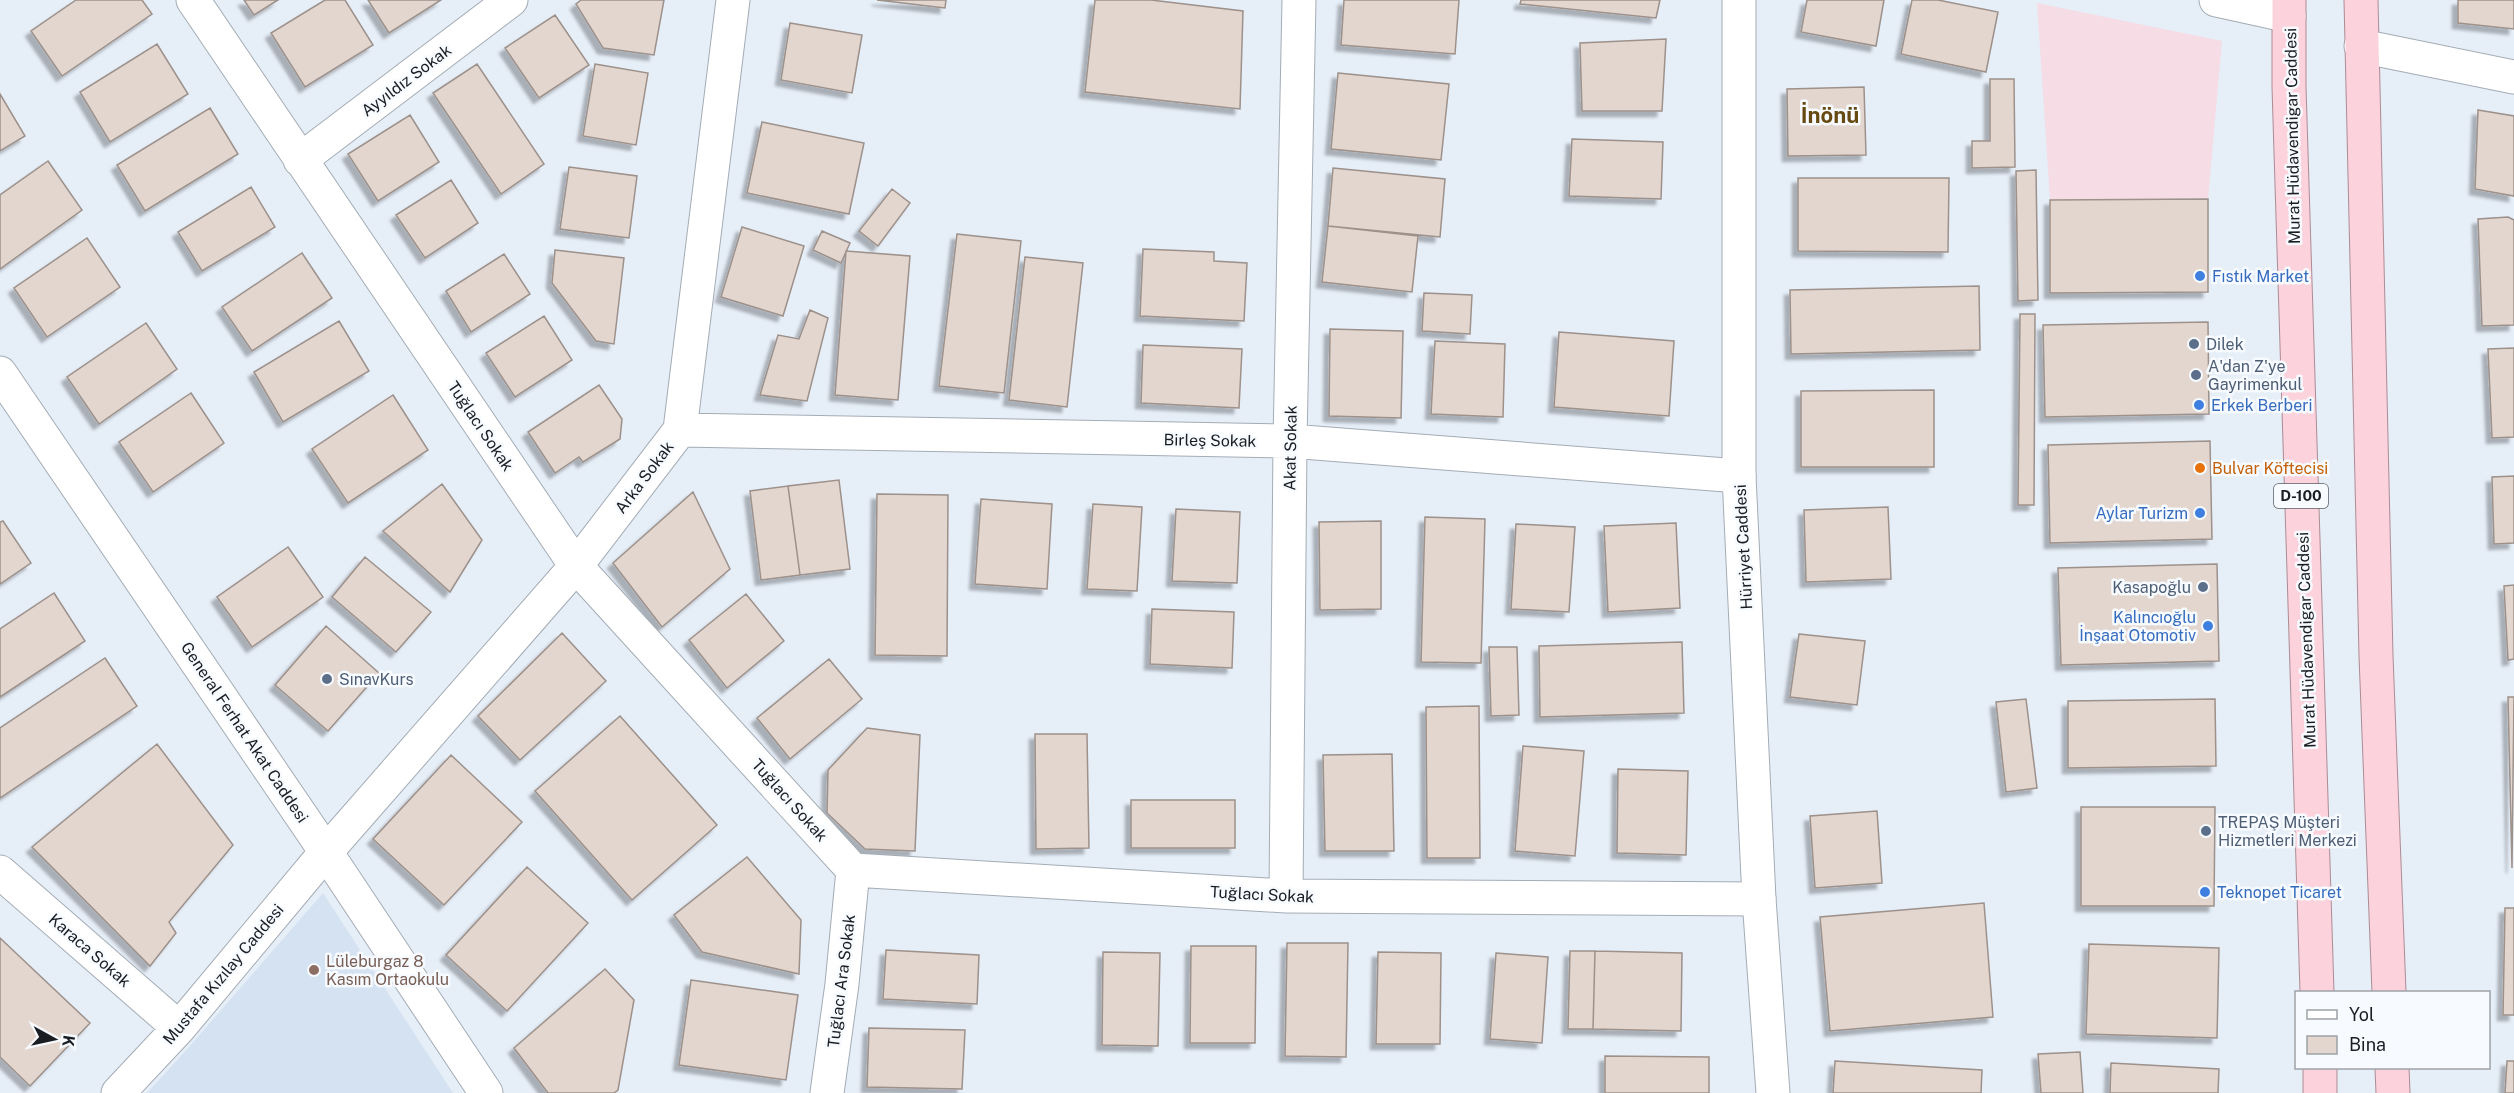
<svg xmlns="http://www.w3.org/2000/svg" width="2514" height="1093" viewBox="0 0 2514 1093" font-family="'Public Sans',sans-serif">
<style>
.commercial{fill:#f5dce5}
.built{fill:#d5e2f2}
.building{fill:#e2d6cf;stroke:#9d918b;stroke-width:1.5;filter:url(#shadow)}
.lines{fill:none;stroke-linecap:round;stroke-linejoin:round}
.minor-casing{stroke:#a4acb5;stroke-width:35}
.tertiary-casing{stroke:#a4acb5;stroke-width:35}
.trunk-casing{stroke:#ac8c95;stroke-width:35}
.minor{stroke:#fff;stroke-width:33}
.tertiary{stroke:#fff;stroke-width:33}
.trunk{stroke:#fcd2dc;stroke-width:33}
.shop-dot{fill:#3f7fe0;stroke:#f7fbff;stroke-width:2}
.service-dot{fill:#5c6f8a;stroke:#f7fbff;stroke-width:2}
.food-dot{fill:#e8710a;stroke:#f7fbff;stroke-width:2}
.education-dot{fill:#8d6e63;stroke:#f7fbff;stroke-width:2}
.labels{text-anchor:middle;stroke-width:5;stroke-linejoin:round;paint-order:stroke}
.shield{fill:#f7fbff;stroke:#5c6064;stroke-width:1.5}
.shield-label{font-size:15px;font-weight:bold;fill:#1a1d21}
.street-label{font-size:16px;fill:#1a1d21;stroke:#f7fbff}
.shop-label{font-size:16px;fill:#366cbe;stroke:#f7fbff;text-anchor:start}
.service-label{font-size:16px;fill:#4e5e75;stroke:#f7fbff;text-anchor:start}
.food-label{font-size:16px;fill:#c56008;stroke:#f7fbff;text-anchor:start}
.education-label{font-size:16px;fill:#785e54;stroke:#f7fbff;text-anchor:start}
.district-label{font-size:22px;font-weight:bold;fill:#664910;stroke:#f7fbff}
</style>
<defs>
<filter id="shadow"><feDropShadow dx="-5.5" dy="5.5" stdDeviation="1.5" flood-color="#0004"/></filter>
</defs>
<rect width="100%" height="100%" fill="#e6eef8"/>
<path class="commercial" d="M2037,3L2222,41L2208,199L2050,200Z"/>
<path class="built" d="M323,893L453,1093H147L189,1047Z"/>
<path class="building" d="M76,0H142L152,14L62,76L31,31Z
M244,0H278L254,15Z
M325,0H345L373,45L305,87L271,33Z
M368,0H441L389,33Z
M581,0H664L654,55L603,48L576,4Z
M877,0H946L945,8Z
M1095,0H1151L1243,11L1240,109L1085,92Z
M1344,0H1459L1455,54L1341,45Z
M1521,0H1660L1656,18L1520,4Z
M1807,0H1884L1876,46L1801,32Z
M1912,0H1938L1998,12L1986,72L1901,54Z
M2458,0H2514V29L2458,23Z
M555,15L589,65L539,98L505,48Z
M790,23L862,35L852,93L781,80Z
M1666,39L1662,111H1582L1580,43Z
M157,44L188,94L110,142L80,92Z
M477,64L544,164L501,194L433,93Z
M595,64L648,73L636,145L583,136Z
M1338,73L1449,84L1441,160L1331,149Z
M1990,79H2014L2015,167L1972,168V141H1990Z
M1864,87L1866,155L1788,156L1787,89Z
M0,94L25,136L0,151Z
M210,108L238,154L145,211L117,165Z
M2478,110L2514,116V196L2475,189Z
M410,115L439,162L378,201L348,154Z
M762,122L864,143L849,214L747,193Z
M1572,139L1663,142L1661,199L1569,196Z
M48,161L82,210L0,269V195Z
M569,167L637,176L629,238L560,229Z
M1333,168L1445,179L1440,237L1328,226Z
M2036,170L2038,300L2018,301L2016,171Z
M1798,178H1949L1948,252L1798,251Z
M451,180L478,223L425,258L396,215Z
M251,187L275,227L202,271L178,232Z
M892,189L910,203L878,246L859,231Z
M2208,199V292L2050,293V200Z
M2508,217L2514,220V325L2482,326L2478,219Z
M1328,226L1418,236L1412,292L1322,282Z
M742,227L804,246L783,316L721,297Z
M822,231L850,243L841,263L813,250Z
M957,234L1021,241L1004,393L939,386Z
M87,238L120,287L47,337L14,288Z
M1143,249L1214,252V261L1247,263L1244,321L1140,316Z
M555,250L624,258L614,344L596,341L552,283Z
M846,251L910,256L898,400L835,395Z
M302,253L332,298L252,351L222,307Z
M504,254L530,294L471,332L446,291Z
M1025,257L1083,263L1067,407L1009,400Z
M1979,286L1980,350L1791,354L1790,290Z
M1424,293L1472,295L1470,334L1422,331Z
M810,310L828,318L807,401L760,395L778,335L799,339Z
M2020,314H2035L2034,505H2018Z
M544,316L572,360L515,397L486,353Z
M339,321L369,371L283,422L254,372Z
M2208,322L2209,414L2045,417L2043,325Z
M146,323L177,369L99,424L67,377Z
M1330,329L1403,331L1401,418L1329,416Z
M1559,332L1674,341L1669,416L1554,407Z
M1435,341L1505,344L1503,417L1431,414Z
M1143,345L1242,349L1239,408L1141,403Z
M2514,348V437L2492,438L2488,349Z
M599,385L622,419L620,439L583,462L579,457L555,473L528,432Z
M1934,390V467H1801V391Z
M191,393L224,443L153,492L119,442Z
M393,395L428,450L348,503L312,449Z
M2210,441L2212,539L2050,543L2048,445Z
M2514,476V543L2494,544L2492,477Z
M839,480L850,569L800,575L788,486Z
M442,484L482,540L450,592L383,531Z
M788,486L800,575L761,580L750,491Z
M693,492L730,569L662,627L613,563Z
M877,494L948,495L947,656L875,655Z
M981,499L1052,504L1047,589L975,584Z
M1093,504L1142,507L1137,591L1087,589Z
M1888,507L1891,579L1806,582L1804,510Z
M1176,509L1240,512L1237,583L1172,581Z
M1425,517L1485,519L1481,663L1421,662Z
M3,521L31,563L0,584V522Z
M1381,521V609L1320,610L1319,522Z
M1676,523L1680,608L1608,612L1604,526Z
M1516,524L1575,527L1569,612L1511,609Z
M288,547L323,597L252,647L217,597Z
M365,557L431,612L396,652L332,597Z
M2217,564L2219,661L2061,665L2058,568Z
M2514,585V659L2508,660L2504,586Z
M54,593L85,641L0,697V629Z
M746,594L784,641L727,688L689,640Z
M1152,609L1234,612L1232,668L1150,664Z
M326,626L379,673L328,731L275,685Z
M562,633L606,681L520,760L478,716Z
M1799,634L1865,641L1857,705L1790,697Z
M1682,642L1684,713L1540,717L1539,646Z
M1489,647H1517L1519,715L1491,716Z
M105,658L137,706L0,798V728Z
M829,659L862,699L790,759L757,718Z
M2508,697H2514L2512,868Z
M2026,699L2037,788L2006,792L1996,702Z
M2215,699L2216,766L2068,768V701Z
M1479,706L1480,858H1427L1426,707Z
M620,716L717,825L632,900L535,791Z
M867,728L920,735L915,851L865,849L827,813L828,770Z
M1035,734H1087L1089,848L1036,849Z
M157,744L233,845L169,922L176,933L150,966L32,847Z
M1523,746L1584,751L1575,856L1515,851Z
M1392,754L1394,851H1325L1323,755Z
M451,755L522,822L444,905L373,839Z
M1618,769L1688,771L1686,855L1617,853Z
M1131,800H1235V848H1131Z
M2081,807H2215L2214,906H2081Z
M1877,811L1882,883L1815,888L1810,816Z
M747,857L801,920L799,974L702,952L674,915Z
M527,867L588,923L507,1011L446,955Z
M1984,903L1993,1017L1830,1031L1820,917Z
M2505,908H2514V1015H2503Z
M0,938L90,1023L30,1086L0,1057Z
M1287,943H1348L1346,1057L1285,1056Z
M2089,944L2219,948L2217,1038L2086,1034Z
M1191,946H1256L1255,1043H1190Z
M886,950L979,955L977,1004L883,999Z
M1570,951H1595L1593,1029H1568Z
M1595,951L1682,953L1681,1031L1593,1029Z
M1103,952L1160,953L1158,1046L1102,1045Z
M1378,952L1441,953L1440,1044H1376Z
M1496,953L1548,957L1542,1043L1490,1039Z
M605,969L634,1000L618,1090L614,1093H548L514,1048Z
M691,980L798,995L786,1080L679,1065Z
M869,1028L965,1030L962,1089L867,1087Z
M2080,1052L2083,1093H2041L2038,1054Z
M1605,1056L1709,1057V1093H1605Z
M1835,1061L1982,1070L1981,1093H1833Z
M2507,1061H2514V1093H2505Z
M2111,1063L2219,1069L2218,1093H2110Z"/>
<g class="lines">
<defs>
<path id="minor" d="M193,0L576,566L853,870L1286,896L1759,899
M2216,0L2289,16
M2361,46L2514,77
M300,160L511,0
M680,430L1290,441L1739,476
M0,872L179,1028
M1286,896L1290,441L1299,0
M118,1093L179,1028L326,852L576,566L680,430L733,0
M827,1093L842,984L853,870"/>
<path id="tertiary" d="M1739,0V476L1759,899L1773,1093
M0,373L326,852L486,1093"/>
<path id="trunk" d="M2289,0V87L2317,992
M2361,0L2376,656L2389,992
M2320,1068V1093
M2392,1068L2393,1093"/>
</defs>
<use href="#minor" class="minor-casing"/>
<use href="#tertiary" class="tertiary-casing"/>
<use href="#trunk" class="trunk-casing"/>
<use href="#minor" class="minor"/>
<use href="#tertiary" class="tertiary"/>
<use href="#trunk" class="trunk"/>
</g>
<g class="shop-dot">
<circle cx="2200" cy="276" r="6"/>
<circle cx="2199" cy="405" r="6"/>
<circle cx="2200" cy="513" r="6"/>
<circle cx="2208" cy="626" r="6"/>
<circle cx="2205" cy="892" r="6"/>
</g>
<g class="service-dot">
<circle cx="2194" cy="344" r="6"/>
<circle cx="2196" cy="375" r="6"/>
<circle cx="2203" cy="587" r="6"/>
<circle cx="327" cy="679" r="6"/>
<circle cx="2206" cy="831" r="6"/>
</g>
<circle class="food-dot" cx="2200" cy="468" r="6"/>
<circle class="education-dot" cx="314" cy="970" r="6"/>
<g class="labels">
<rect class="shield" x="2274" y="484" width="54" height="24" rx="4.5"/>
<g class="shield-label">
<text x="2301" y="501">D-100</text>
</g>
<g class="street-label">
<text transform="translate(406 80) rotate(-37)" y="6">Ayyıldız Sokak</text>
<text transform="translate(2292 136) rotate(-91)" y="6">Murat Hüdavendigar Caddesi</text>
<text transform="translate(481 426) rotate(56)" y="6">Tuğlacı Sokak</text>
<text transform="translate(1210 440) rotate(1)" y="6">Birleş Sokak</text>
<text transform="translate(1290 448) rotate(-89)" y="6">Akat Sokak</text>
<text transform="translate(644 477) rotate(-53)" y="6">Arka Sokak</text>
<text transform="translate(1743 547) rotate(-93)" y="6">Hürriyet Caddesi</text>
<text transform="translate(2306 640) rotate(-92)" y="6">Murat Hüdavendigar Caddesi</text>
<text transform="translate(245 732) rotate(56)" y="6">General Ferhat Akat Caddesi</text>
<text transform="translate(790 800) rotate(48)" y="6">Tuğlacı Sokak</text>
<text transform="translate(1262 894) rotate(3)" y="6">Tuğlacı Sokak</text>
<text transform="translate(90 950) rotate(41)" y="6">Karaca Sokak</text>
<text transform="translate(223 974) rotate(-50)" y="6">Mustafa Kızılay Caddesi</text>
<text transform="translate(841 981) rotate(-83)" y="6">Tuğlacı Ara Sokak</text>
</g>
<g class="shop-label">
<text x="2212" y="282">Fıstık Market</text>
<text x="2211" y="411">Erkek Berberi</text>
<text x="2188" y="519" text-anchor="end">Aylar Turizm</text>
<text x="2196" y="623" text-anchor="end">Kalıncıoğlu<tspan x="2196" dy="18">İnşaat Otomotiv</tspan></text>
<text x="2217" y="898">Teknopet Ticaret</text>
</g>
<g class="service-label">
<text x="2206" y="350">Dilek</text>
<text x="2208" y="372">A'dan Z'ye<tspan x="2208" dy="18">Gayrimenkul</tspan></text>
<text x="2191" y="593" text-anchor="end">Kasapoğlu</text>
<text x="339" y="685">SınavKurs</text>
<text x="2218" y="828">TREPAŞ Müşteri<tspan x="2218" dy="18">Hizmetleri Merkezi</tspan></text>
</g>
<g class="food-label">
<text x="2212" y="474">Bulvar Köftecisi</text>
</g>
<g class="education-label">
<text x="326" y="967">Lüleburgaz 8<tspan x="326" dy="18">Kasım Ortaokulu</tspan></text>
</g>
<g class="district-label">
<text x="1830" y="123">İnönü</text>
</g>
</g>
<rect x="2295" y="991" width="195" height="78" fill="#f7fbff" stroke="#9fa2a6" stroke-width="1.5"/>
<rect x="2307" y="1010" width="30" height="9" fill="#ffffff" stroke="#9fa2a6" stroke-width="1.5"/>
<text x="2349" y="1021" font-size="18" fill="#1a1d21">Yol</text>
<rect x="2307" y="1036" width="30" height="18" fill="#e2d6cf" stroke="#9fa2a6" stroke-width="1.5"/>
<text x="2349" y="1051" font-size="18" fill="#1a1d21">Bina</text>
<g transform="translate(54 1039) rotate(98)" stroke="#f7fbff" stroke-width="4.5" paint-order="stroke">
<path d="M0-4.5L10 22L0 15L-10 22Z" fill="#1a1d21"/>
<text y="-9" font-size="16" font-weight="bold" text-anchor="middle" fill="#1a1d21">K</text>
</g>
</svg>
